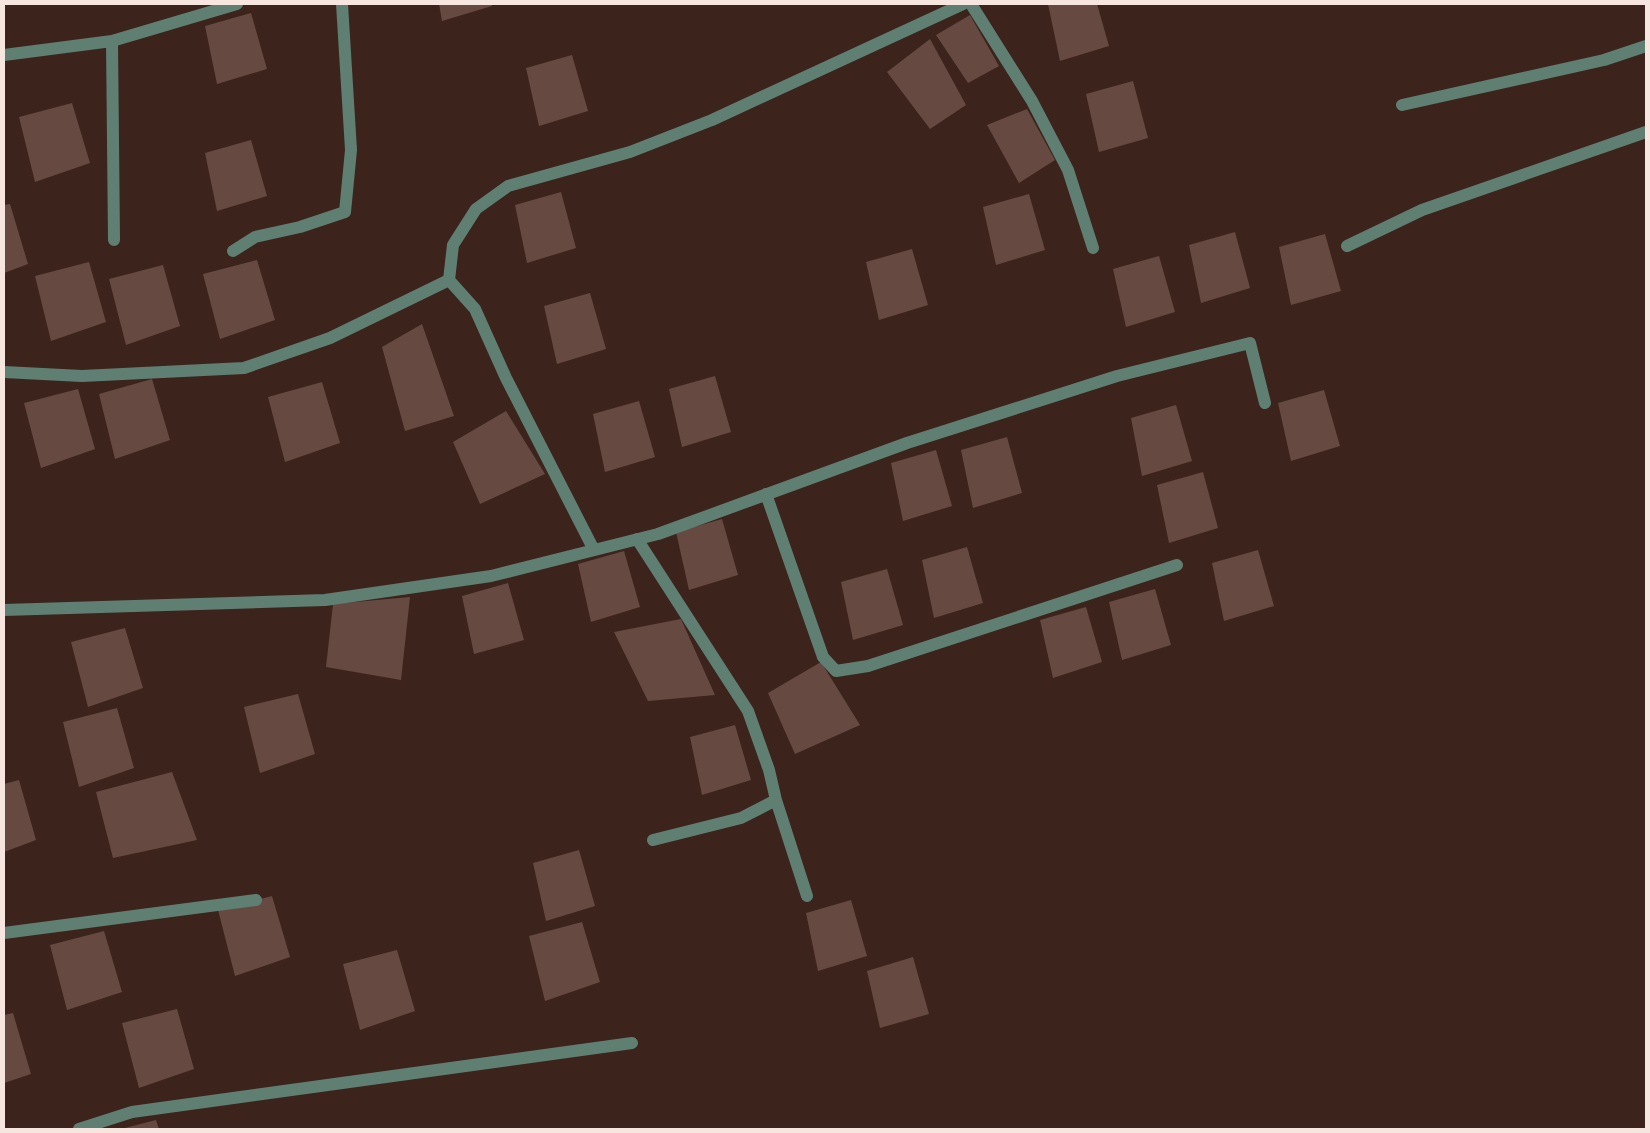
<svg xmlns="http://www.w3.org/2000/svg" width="1650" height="1133" viewBox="0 0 1650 1133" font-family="Overpass,sans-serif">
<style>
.building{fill:#664a42}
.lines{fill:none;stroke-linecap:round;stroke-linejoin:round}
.minor{stroke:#5f7f73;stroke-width:12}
</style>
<rect width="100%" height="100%" fill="#3c231c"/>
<path class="building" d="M439,4H491L492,6L442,21Z
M1048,4H1097L1109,46L1060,61Z
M251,13L267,69L217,84L205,26Z
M970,15L999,66L968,83L936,35Z
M930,39L966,105L930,129L887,72Z
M572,55L588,111L539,126L526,68Z
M1133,81L1148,138L1099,152L1086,94Z
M72,103L90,163L35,182L19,117Z
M1027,109L1055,160L1019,183L987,125Z
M251,140L267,196L217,211L205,153Z
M561,192L576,248L527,263L515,205Z
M1029,194L1045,250L996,265L983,207Z
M10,204L28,264L4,273V205Z
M1235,232L1250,288L1201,303L1189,245Z
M1325,234L1341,291L1291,305L1279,247Z
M912,249L928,305L879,320L866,262Z
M1159,256L1175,312L1126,327L1113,269Z
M257,260L275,320L220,339L203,274Z
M89,262L106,322L51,341L35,276Z
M163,265L180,326L126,345L109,279Z
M590,293L606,349L557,364L544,306Z
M422,324L454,416L405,431L382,347Z
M715,376L731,432L682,447L669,389Z
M152,379L170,440L115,459L99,394Z
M322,382L340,443L285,462L268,397Z
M78,389L95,449L41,468L24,403Z
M1324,390L1340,446L1291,461L1278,403Z
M639,401L655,457L605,472L593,414Z
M1176,405L1192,461L1142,476L1131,418Z
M506,411L545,474L480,504L453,442Z
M1007,437L1022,493L973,508L961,450Z
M936,450L952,506L903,521L891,463Z
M1203,472L1218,528L1169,543L1157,485Z
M722,519L738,575L689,590L676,532Z
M967,547L983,603L934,618L922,560Z
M1258,550L1274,606L1224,621L1212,563Z
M624,551L640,607L591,622L578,564Z
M887,569L903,625L853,640L841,582Z
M508,583L524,640L474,654L462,596Z
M1155,589L1171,645L1122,660L1109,602Z
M410,597L401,680L326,667L333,604Z
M1086,607L1102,662L1053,678L1040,620Z
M681,619L715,695L648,701L614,632Z
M125,628L143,688L88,707L71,642Z
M821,662L860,725L795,754L768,693Z
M298,694L315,754L260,773L244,707Z
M117,708L134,768L79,787L63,722Z
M735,725L751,780L702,795L690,737Z
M172,772L197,840L113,858L96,792Z
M19,780L36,840L4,852V784Z
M579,850L595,906L546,921L533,863Z
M272,896L290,957L235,976L218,910Z
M851,900L867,956L818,971L806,913Z
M582,922L600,982L545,1001L529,936Z
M104,931L122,992L67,1010L50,945Z
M397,950L415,1011L360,1030L343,964Z
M913,957L929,1014L880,1028L867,971Z
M177,1009L194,1069L139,1088L122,1023Z
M13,1013L31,1074L4,1083V1015Z
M156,1120L159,1129H121Z"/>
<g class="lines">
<path class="minor" d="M971,4L1032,101L1068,170L1093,248
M112,41L114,240
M4,55L112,41L237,4
M1402,105L1604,60L1646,46
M1347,246L1422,210L1646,132
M233,251L255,237L300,227L345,212L351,150L342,4
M4,372L82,376L244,368L330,338L449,280
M766,494L823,657L836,671L868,666L1177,565
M637,539L748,711L769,770L776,800L741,818L653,840
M594,550L506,378L475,309L449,280L453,245L476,209L508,186L630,152L712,120L963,4
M4,610L325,600L491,576L658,534L907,443L1117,376L1250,343L1265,403
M776,800L807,896
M4,933L256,900
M79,1129L132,1112L632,1043"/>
</g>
<rect width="1650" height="1133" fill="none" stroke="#f7e5e0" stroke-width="10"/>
</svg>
